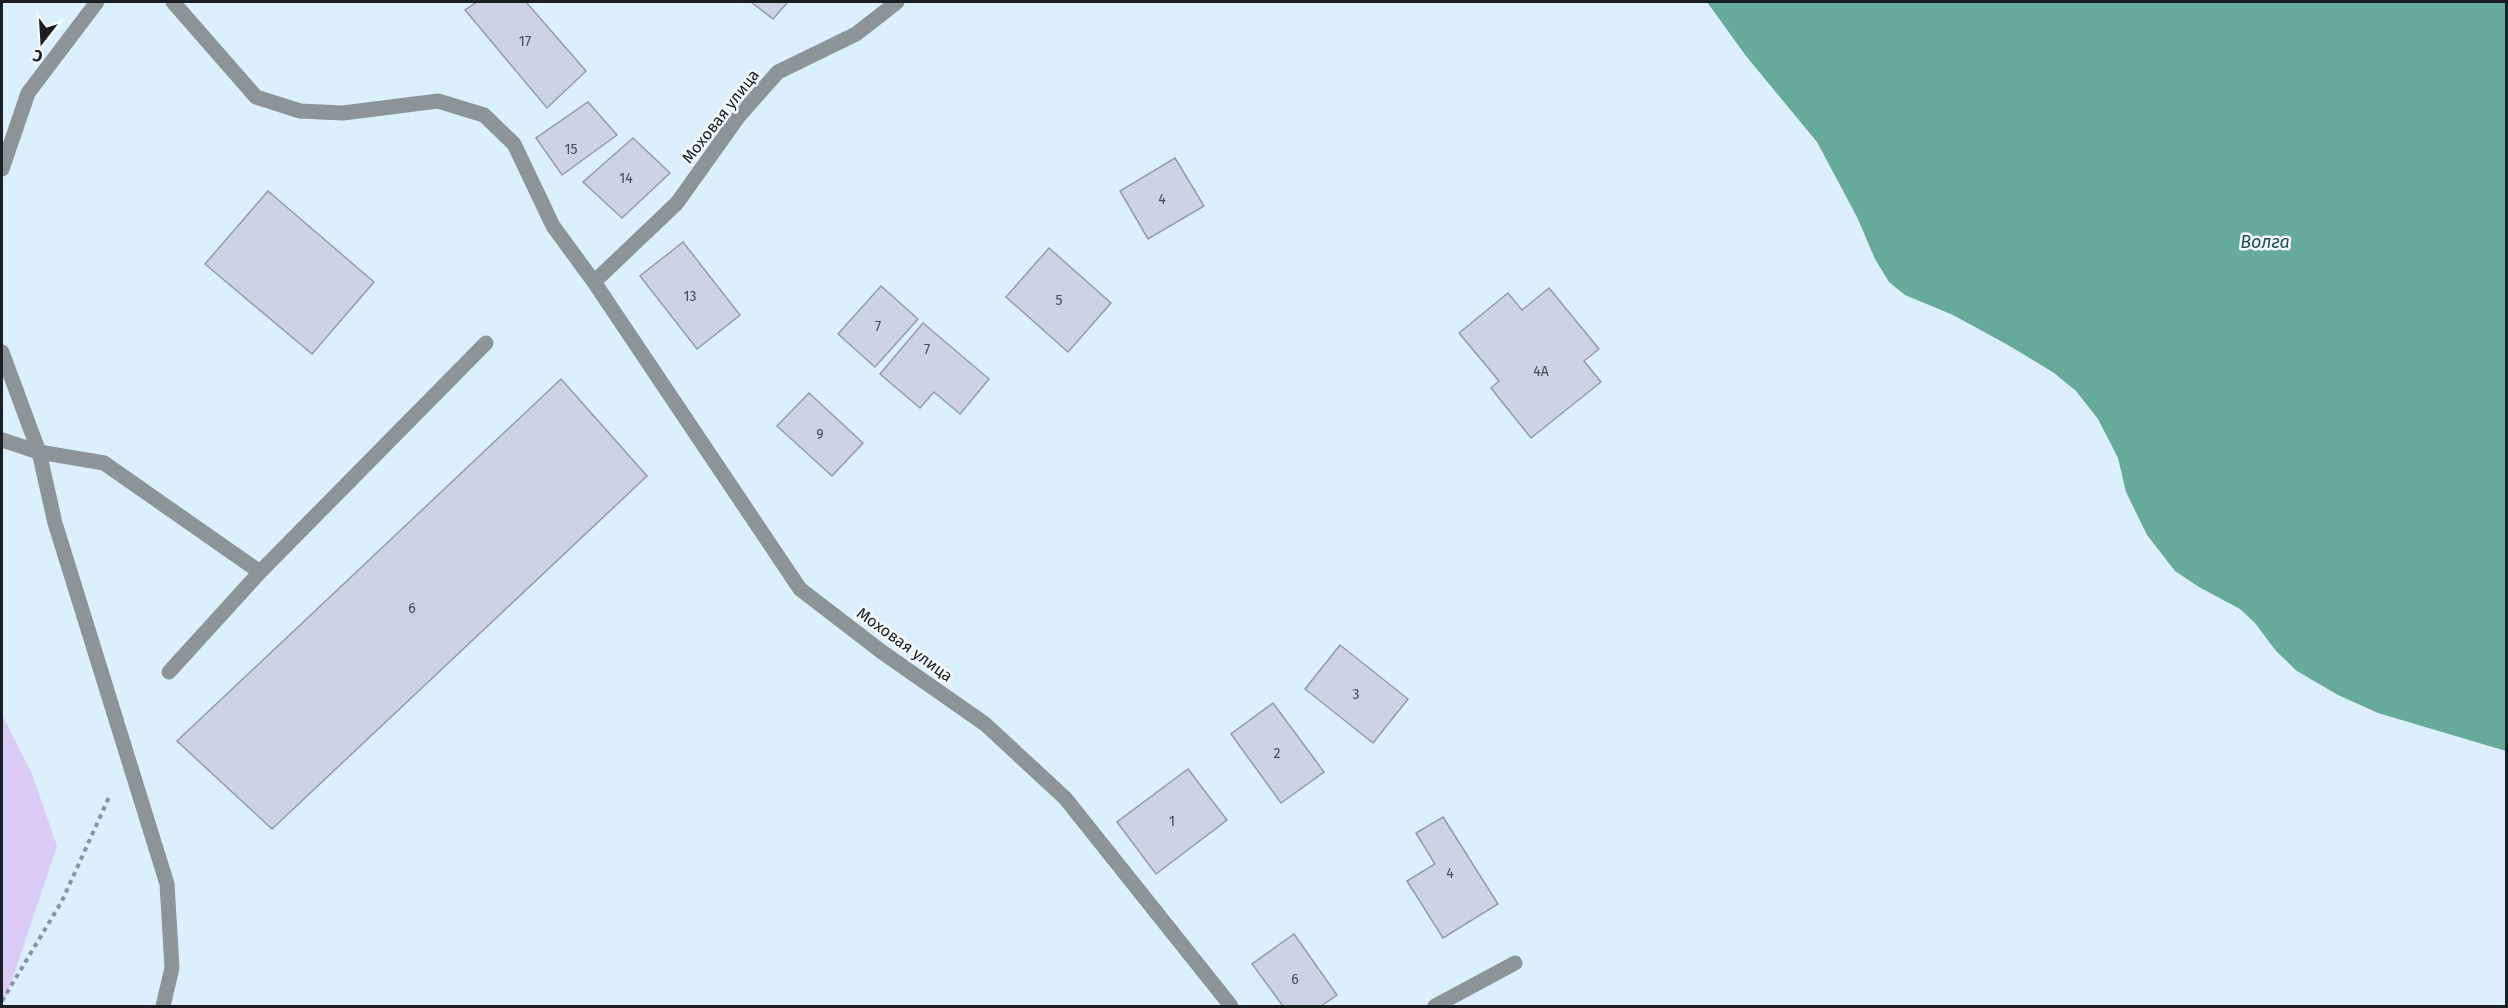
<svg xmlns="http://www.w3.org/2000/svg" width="2508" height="1008" viewBox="0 0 2508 1008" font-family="'Fira Sans',sans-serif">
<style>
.green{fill:#dacbf7}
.water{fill:#66ab99}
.building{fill:#ccd3e5;stroke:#939aab;stroke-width:1.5}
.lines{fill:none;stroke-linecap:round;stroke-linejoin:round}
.path{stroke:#87959e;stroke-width:4;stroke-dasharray:4.5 4.5;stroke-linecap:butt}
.minor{stroke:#8b9597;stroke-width:15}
.labels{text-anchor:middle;stroke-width:5;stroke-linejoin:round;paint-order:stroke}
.number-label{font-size:14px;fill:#454c54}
.street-label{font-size:16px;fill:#181f24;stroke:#f6fafc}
.water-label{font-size:18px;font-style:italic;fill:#1a5447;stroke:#f6fafc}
</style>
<rect width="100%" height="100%" fill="#dceffc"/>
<path class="green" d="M2,715L32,774L57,846L7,995L2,1000Z"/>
<path class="water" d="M1707,2H2506V751L2378,713L2338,695L2297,671L2276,651L2255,623L2240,609L2199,587L2175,571L2147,535L2126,492L2118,458L2098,419L2076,391L2054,373L2008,345L1953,315L1905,295L1889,282L1875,259L1857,217L1817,142L1746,56Z"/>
<path class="building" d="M477,2H526L586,71L547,108L465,10Z
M751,2H788L773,19Z
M588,102L617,135L562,175L536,138Z
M633,138L670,173L622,218L583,182Z
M1175,158L1204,206L1148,239L1120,191Z
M268,191L374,282L312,354L205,264Z
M683,242L740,315L697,349L640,276Z
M1049,248L1111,303L1068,352L1006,297Z
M881,286L918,319L875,367L838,334Z
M1549,288L1599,349L1584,361L1601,382L1531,438L1491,388L1499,381L1459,333L1508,293L1522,310Z
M923,323L989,379L960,414L934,392L920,408L880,374Z
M561,379L647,476L272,829L177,741Z
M809,393L863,443L832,476L777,426Z
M1340,645L1408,699L1373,743L1305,689Z
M1273,703L1324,772L1281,803L1231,734Z
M1188,769L1227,820L1156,874L1117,822Z
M1443,817L1498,904L1443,938L1407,881L1435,864L1416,833Z
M1294,934L1337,995L1321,1006H1283L1252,964Z"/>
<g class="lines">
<path class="path" d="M2,1001L62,901L110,795"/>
<path class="minor" d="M173,2L256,97L300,111L343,113L438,101L484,115L514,144L553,226L594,282L800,589L882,652L985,724L1065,798L1231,1006
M2,169L28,93L97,2
M594,282L677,203L739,116L778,72L856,34L897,2
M2,352L39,452L55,523L167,884L172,968L163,1006
M2,440L39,452L104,463L260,572L486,343
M169,672L260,572
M1435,1006L1515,963"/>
</g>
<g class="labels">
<g class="number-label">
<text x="525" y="46">17</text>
<text x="571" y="154">15</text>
<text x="626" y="183">14</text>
<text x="1162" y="204">4</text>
<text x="690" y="301">13</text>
<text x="1059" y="305">5</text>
<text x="878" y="331">7</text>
<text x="927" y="354">7</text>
<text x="1541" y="376">4А</text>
<text x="820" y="439">9</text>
<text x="412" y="613">6</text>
<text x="1356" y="699">3</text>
<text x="1277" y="758">2</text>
<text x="1172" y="826">1</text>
<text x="1450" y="878">4</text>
<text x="1295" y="984">6</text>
</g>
<g class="street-label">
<text transform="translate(720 116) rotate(-52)" y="6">Моховая улица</text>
<text transform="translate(905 644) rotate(36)" y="6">Моховая улица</text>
</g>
<g class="water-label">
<text x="2265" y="248">Волга</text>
</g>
</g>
<rect width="2508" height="1008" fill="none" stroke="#181f24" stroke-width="6"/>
<g transform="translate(42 42) rotate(197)" stroke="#f6fafc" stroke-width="4.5" paint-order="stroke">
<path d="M0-4.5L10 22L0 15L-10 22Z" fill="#181f24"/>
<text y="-9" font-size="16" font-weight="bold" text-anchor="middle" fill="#181f24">С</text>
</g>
</svg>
